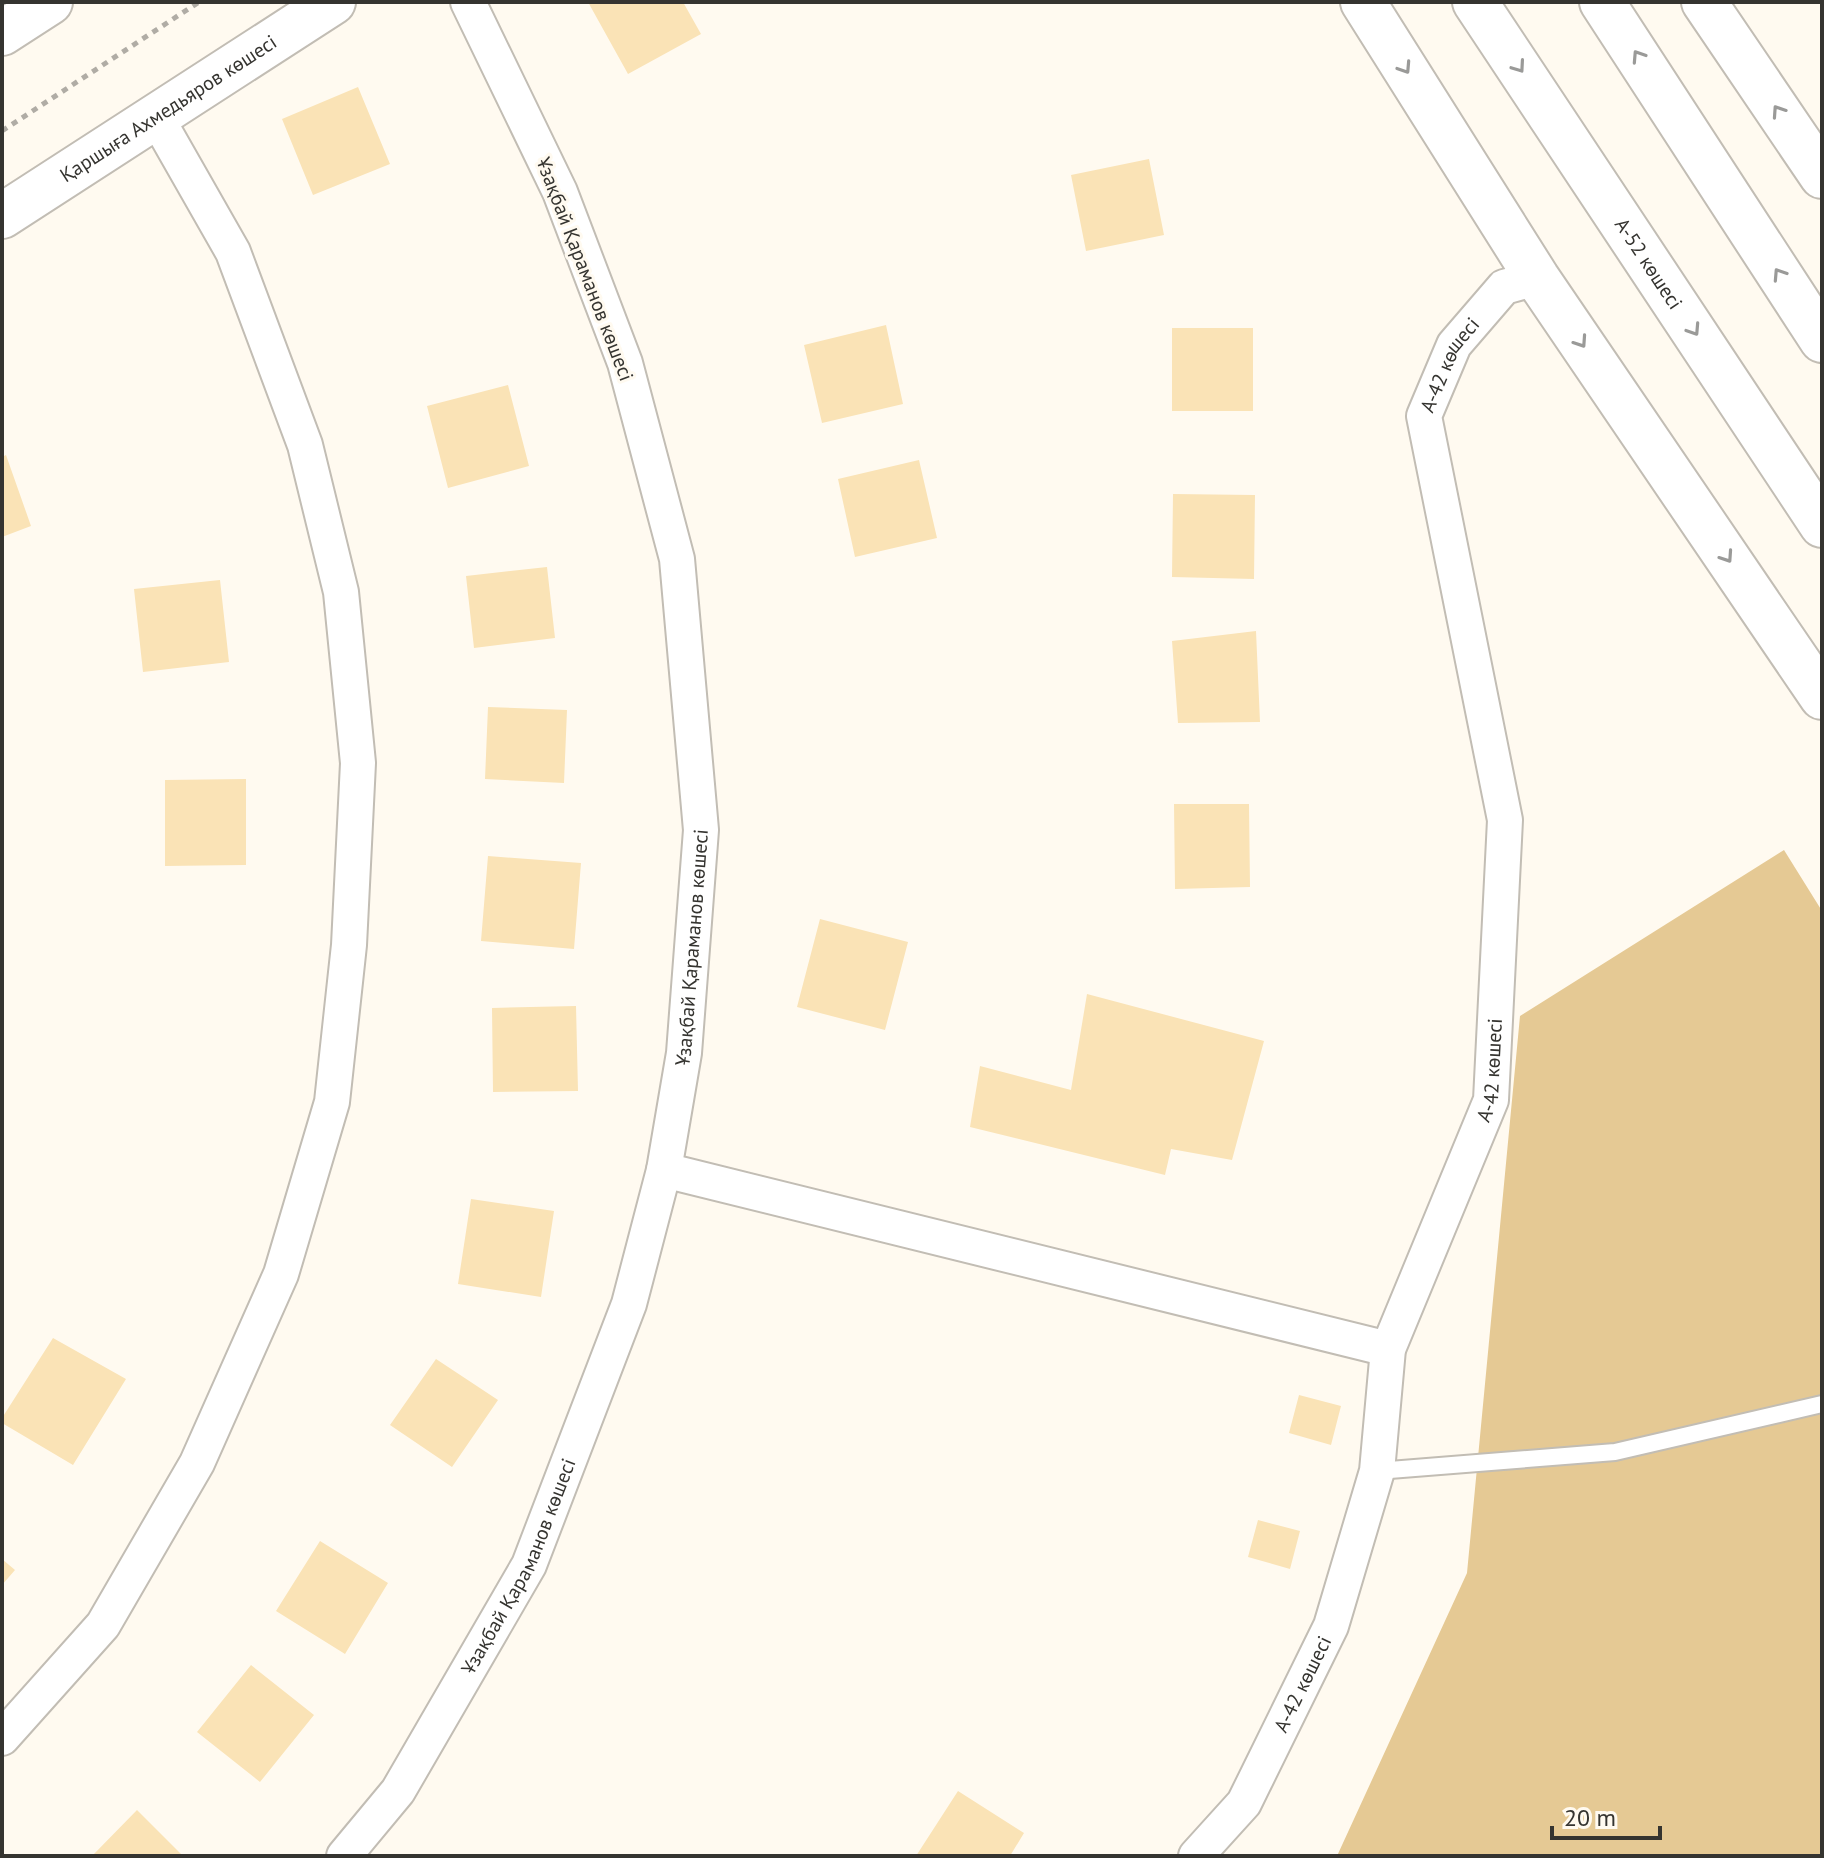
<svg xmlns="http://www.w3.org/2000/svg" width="1824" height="1858" viewBox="0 0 1824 1858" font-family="'PT Sans',sans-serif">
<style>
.green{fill:#e5c994}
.building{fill:#fae3b6}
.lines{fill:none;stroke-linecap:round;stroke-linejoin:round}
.lane-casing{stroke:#c2bdb4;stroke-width:20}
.street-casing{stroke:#c2bdb4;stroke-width:38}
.secondary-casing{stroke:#c2bdb4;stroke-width:48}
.path{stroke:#b0aca5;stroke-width:5;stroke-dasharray:6 6;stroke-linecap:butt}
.lane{stroke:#fff;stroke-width:16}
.street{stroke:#fff;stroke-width:34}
.secondary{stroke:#fff;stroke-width:44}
.oneway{stroke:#9a9a98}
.labels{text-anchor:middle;stroke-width:6;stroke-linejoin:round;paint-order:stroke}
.street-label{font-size:20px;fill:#353430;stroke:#fffaf0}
</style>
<rect width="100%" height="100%" fill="#fffaf0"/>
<path class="green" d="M1784,850L1822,911V1856H1337L1467,1573L1520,1016Z"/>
<path class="building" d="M588,2H683L701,34L628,74Z
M358,87L390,164L313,195L282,119Z
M1149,159L1164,235L1086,251L1071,175Z
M886,325L903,404L822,423L804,345Z
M1172,328H1253V411H1172Z
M508,385L529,466L448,488L427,406Z
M6,455L31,526L2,537V457Z
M919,460L937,538L855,557L838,479Z
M1173,494L1255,495L1254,579L1172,577Z
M547,567L555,638L474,648L466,576Z
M220,580L229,662L143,672L134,589Z
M1256,631L1260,722L1178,723L1172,641Z
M488,707L567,710L564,783L485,779Z
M246,779V865L165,866V780Z
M1174,804H1249L1250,887L1175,889Z
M488,856L581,863L574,949L481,941Z
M820,919L908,942L885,1030L797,1007Z
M1087,994L1264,1041L1232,1160L1171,1149L1165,1175L970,1127L980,1066L1071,1090Z
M576,1006L578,1091L493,1092L492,1008Z
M471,1199L554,1211L541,1297L458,1284Z
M53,1338L126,1379L73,1465L2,1423V1418Z
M436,1359L498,1400L452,1467L390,1425Z
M1299,1395L1341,1406L1331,1445L1289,1433Z
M1258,1520L1300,1531L1290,1569L1248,1557Z
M320,1541L388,1583L345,1654L276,1611Z
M2,1559L15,1570L2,1585Z
M251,1665L314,1715L260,1782L197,1732Z
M958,1791L1024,1833L1010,1856H916Z
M137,1810L183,1856H92Z"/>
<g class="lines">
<defs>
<path id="lane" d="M1377,1471L1615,1452L1822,1404"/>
<g id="street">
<path d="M664,1170L1388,1349"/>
<path d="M2,1738L103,1625L197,1463L281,1274L332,1102L349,945L358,763L341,592L305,445L233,252L155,115"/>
<path id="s1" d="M344,1856L398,1791L529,1565L629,1304L664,1170L684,1053L701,830L677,559L625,363L560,192L468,2"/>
<path id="s2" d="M1196,1856L1244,1803L1331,1626L1377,1471L1388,1349L1491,1100L1505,820L1424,416L1454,345L1504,287L1537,278"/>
</g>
<g id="secondary">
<path d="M1363,2L1537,278L1822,697"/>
<path id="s3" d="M1475,2L1822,525"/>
<path d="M1602,2L1822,340"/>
<path d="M1704,2L1822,176"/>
<path d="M2,33L50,2"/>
<path id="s4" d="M2,216L333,2"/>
</g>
</defs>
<use href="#lane" class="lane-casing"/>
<use href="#street" class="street-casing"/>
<use href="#secondary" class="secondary-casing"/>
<path class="path" d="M2,131L199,2"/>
<use href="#lane" class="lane"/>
<use href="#street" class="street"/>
<use href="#secondary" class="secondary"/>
</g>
<defs><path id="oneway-chevron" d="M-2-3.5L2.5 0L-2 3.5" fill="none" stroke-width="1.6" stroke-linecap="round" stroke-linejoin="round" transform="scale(2)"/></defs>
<g class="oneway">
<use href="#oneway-chevron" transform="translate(1638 56) rotate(-123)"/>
<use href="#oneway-chevron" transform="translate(1519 67) rotate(55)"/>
<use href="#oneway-chevron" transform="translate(1405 68) rotate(57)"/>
<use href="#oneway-chevron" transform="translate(1778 111) rotate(-124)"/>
<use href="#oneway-chevron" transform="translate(1779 274) rotate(-123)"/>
<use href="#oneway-chevron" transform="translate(1694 330) rotate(57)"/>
<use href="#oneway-chevron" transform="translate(1581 342) rotate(56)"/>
<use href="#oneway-chevron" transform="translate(1727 557) rotate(56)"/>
</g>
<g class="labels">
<g class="street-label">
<text dy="7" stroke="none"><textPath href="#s4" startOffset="198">Қаршыға Ахмедьяров көшесі</textPath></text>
<text dy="7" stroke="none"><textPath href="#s3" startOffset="314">А-52 көшесі</textPath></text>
<text transform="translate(585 269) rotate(69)" y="7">Ұзақбай Қараманов көшесі</text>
<text dy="7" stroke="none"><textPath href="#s2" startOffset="1572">А-42 көшесі</textPath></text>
<text dy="7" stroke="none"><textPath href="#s1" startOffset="988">Ұзақбай Қараманов көшесі</textPath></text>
<text dy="7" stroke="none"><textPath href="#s2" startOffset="852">А-42 көшесі</textPath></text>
<text dy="7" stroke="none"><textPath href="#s1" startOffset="340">Ұзақбай Қараманов көшесі</textPath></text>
<text dy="7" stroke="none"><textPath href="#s2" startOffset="204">А-42 көшесі</textPath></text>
</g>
</g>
<rect width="1824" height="1858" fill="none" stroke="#353430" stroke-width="8"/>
<path d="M1552 1826v12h108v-12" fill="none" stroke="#353430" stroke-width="4"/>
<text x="1564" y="1826" font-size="24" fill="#353430" stroke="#fffaf0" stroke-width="6" paint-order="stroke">20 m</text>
</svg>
